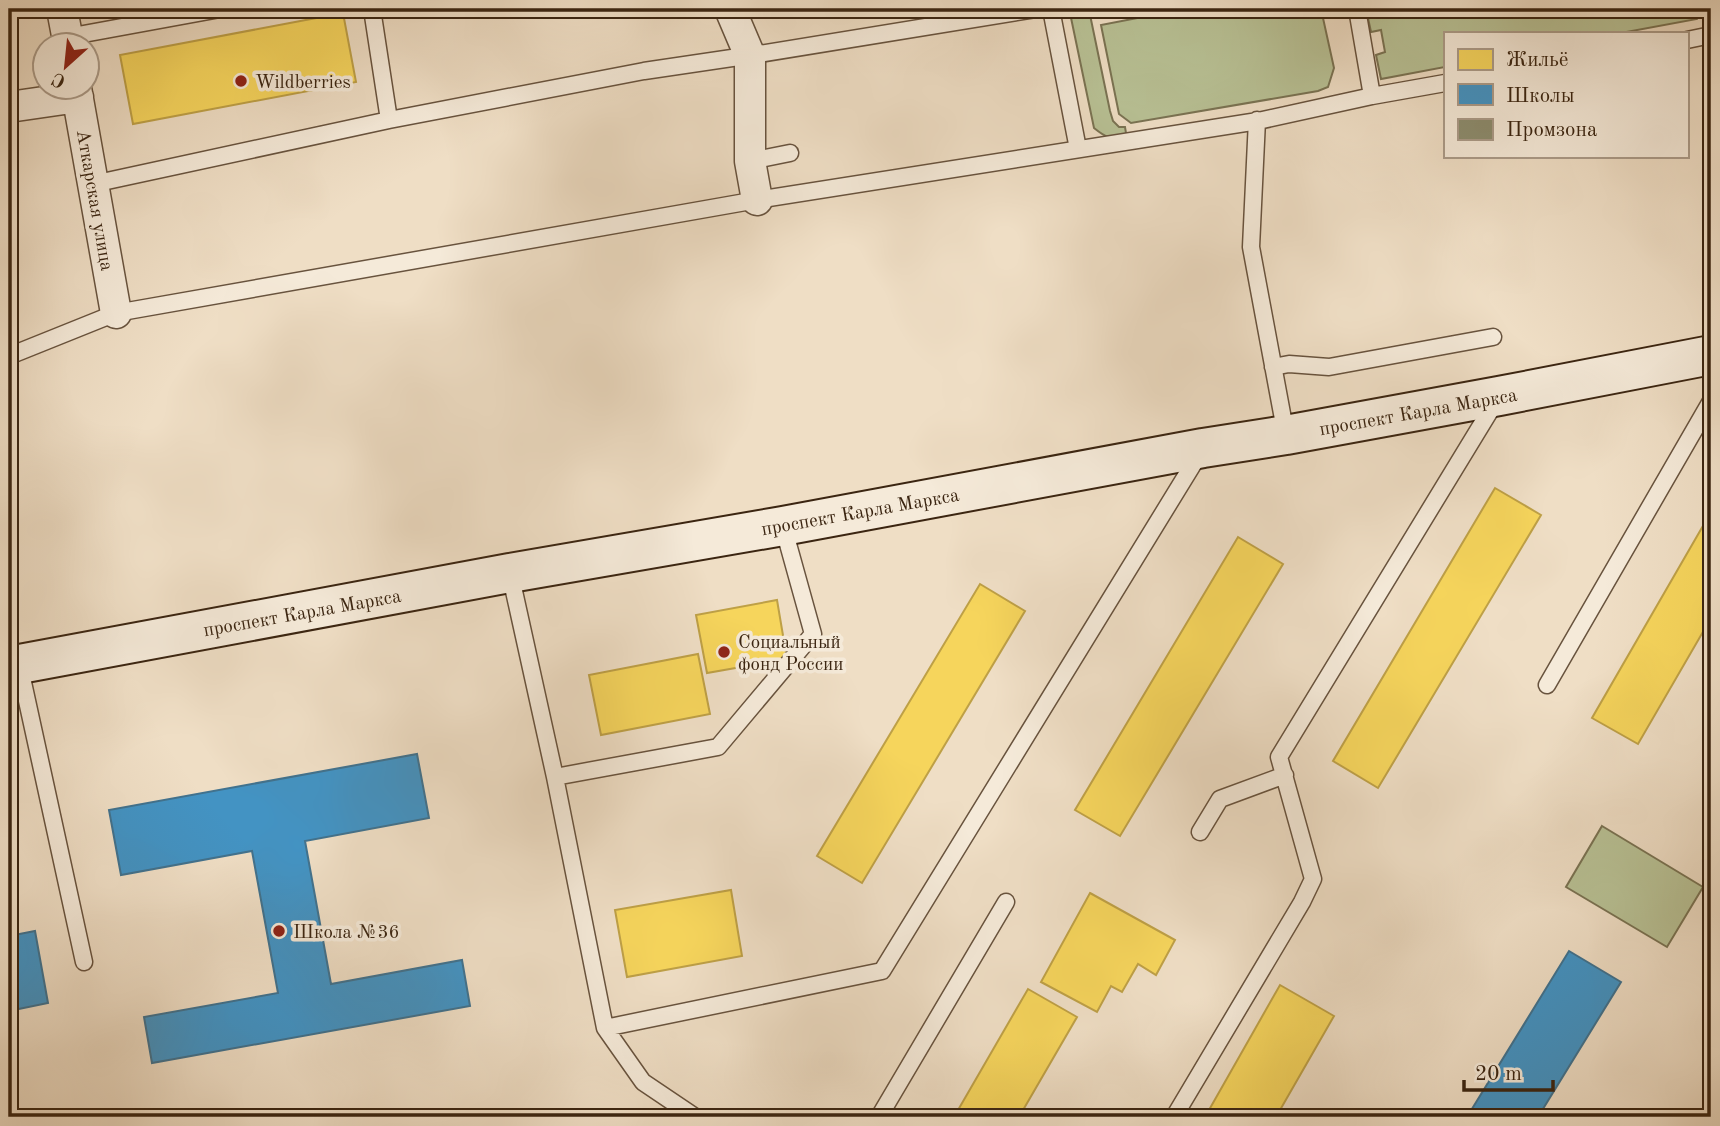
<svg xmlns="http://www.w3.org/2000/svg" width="1720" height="1126" viewBox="0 0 1720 1126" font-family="'Old Standard TT',serif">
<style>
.green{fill:#b8c195;stroke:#7a7353;stroke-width:2}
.homes{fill:#f6d55c;stroke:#bea046;stroke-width:2}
.schools{fill:#4393c3;stroke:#41728e;stroke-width:2}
.industry{fill:#8c8c6e;stroke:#746d52;stroke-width:2}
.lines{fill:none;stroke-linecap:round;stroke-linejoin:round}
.lane-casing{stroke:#68533e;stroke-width:19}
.street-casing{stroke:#68533e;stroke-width:33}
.secondary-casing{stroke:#3b2511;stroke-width:42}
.lane{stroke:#f5ead9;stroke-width:16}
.street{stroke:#f5ead9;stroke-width:30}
.secondary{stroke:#f5ead9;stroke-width:38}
.poi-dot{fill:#8f2418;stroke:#f5ead9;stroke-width:2.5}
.labels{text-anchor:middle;stroke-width:7;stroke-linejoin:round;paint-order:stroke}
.poi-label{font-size:19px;fill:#3b2511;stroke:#f5ead9;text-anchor:start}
.street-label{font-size:19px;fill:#3b2511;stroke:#f5ead9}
</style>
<rect width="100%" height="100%" fill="#efdec5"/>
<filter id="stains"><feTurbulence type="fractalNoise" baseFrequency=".00286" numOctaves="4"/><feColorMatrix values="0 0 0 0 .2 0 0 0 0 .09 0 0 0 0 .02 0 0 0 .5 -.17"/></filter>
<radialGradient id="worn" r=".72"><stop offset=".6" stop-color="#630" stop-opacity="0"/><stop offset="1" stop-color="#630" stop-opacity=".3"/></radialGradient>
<path class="green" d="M1184,9H1321L1334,68L1328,87L1318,91L1131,123L1119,114L1101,25Z
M1366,9H1700L1697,19L1621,33H1445V67L1381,79L1376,55L1385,52L1381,30L1371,32Z
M1089,10L1110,111L1113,121L1119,127H1125L1127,139C1113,141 1105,137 1094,128L1070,13Z
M1602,826L1703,887L1667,947L1566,887Z"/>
<path class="homes" d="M343,13L356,82L133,124L120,55Z
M1495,488L1541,515L1378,788L1333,761Z
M1711,512V618L1638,744L1592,718Z
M1238,537L1283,564L1120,836L1075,810Z
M980,584L1025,611L862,883L817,856Z
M777,600L787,659L707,673L696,615Z
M698,654L710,714L601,735L589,675Z
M731,890L742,956L627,977L615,910Z
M1090,893L1175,940L1156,975L1138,964L1122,992L1111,986L1097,1012L1041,982Z
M1280,985L1334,1016L1276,1117H1205Z
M1028,989L1077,1017L1019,1117H954Z"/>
<path class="schools" d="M417,754L429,818L305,841L331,984L462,960L470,1006L152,1063L144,1017L278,993L252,851L121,875L109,810Z
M35,931L48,1003L9,1011V936Z
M1569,951L1621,982L1538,1117H1467Z"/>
<path class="industry" d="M635,1113V1117H610Z"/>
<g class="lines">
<defs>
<path id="lane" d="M372,9L389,120L644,71L759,54L1035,9
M1051,9L1078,149
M1357,9L1372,96
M67,37L220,9
M1687,40L1711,35
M1257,120L1251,247L1286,435
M750,161L790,153
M93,184L389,120
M9,356L116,313L757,200L1258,121L1372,96L1445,83
M1273,367L1289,364L1329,367L1493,337
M510,573L555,777L605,1028L643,1082L695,1117
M19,664L84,962
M1547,685L1711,401
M555,777L718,747L813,634L783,526
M1200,832L1220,799L1285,775
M605,1028L882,971L1200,453
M879,1117L1006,902
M1174,1117L1302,902L1313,879L1279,757L1496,401"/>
<path id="street" d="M62,9L69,46
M730,9L750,56V161L757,200
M76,88L116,313
M9,107L78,97"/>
<path id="secondary" d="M9,666L510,573L783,526L1203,448L1286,435L1499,396L1711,355"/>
</defs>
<use href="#lane" class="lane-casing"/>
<use href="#street" class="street-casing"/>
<use href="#secondary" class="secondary-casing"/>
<use href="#lane" class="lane"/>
<use href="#street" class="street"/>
<use href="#secondary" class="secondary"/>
</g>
<g class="poi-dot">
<circle cx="241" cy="81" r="7"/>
<circle cx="724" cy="652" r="7"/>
<circle cx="279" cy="931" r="7"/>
</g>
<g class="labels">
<g class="poi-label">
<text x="255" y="88">Wildberries</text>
<text x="738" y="648">Социальный<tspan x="738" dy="22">фонд России</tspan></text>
<text x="293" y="938">Школа №36</text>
</g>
<g class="street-label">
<text transform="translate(96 200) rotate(80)" y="7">Аткарская улица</text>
<text transform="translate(1418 411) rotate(-10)" y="7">проспект Карла Маркса</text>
<text transform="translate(860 511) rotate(-10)" y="7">проспект Карла Маркса</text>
<text transform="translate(302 612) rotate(-10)" y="7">проспект Карла Маркса</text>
</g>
</g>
<rect width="1720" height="1126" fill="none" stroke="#efdec5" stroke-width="35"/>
<rect x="10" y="10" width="1699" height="1105" fill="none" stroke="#3b2511" stroke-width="3.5"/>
<rect x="18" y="18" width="1685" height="1091" fill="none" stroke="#3b2511" stroke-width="2"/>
<rect x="1444" y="32" width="245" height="126" fill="#f5ead9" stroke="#ab9b89" stroke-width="2"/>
<rect x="1458" y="49" width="35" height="21" fill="#f6d55c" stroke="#ab9b89" stroke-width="2"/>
<text x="1506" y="66" font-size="21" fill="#3b2511">Жильё</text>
<rect x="1458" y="84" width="35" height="21" fill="#4393c3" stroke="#ab9b89" stroke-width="2"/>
<text x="1506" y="102" font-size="21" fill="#3b2511">Школы</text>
<rect x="1458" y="119" width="35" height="21" fill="#8c8c6e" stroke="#ab9b89" stroke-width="2"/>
<text x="1506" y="136" font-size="21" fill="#3b2511">Промзона</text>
<g transform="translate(66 66) rotate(207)"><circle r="33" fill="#f5ead9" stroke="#ab9b89" stroke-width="2"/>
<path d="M0-5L12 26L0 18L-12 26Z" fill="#8f2418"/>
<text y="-10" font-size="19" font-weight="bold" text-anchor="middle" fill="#3b2511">С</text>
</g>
<path d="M1464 1080v10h89v-10" fill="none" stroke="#3b2511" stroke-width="3.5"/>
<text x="1475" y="1080" font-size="21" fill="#3b2511" stroke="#f5ead9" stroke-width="5" paint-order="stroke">20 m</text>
<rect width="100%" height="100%" filter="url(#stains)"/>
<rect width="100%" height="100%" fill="url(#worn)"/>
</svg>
